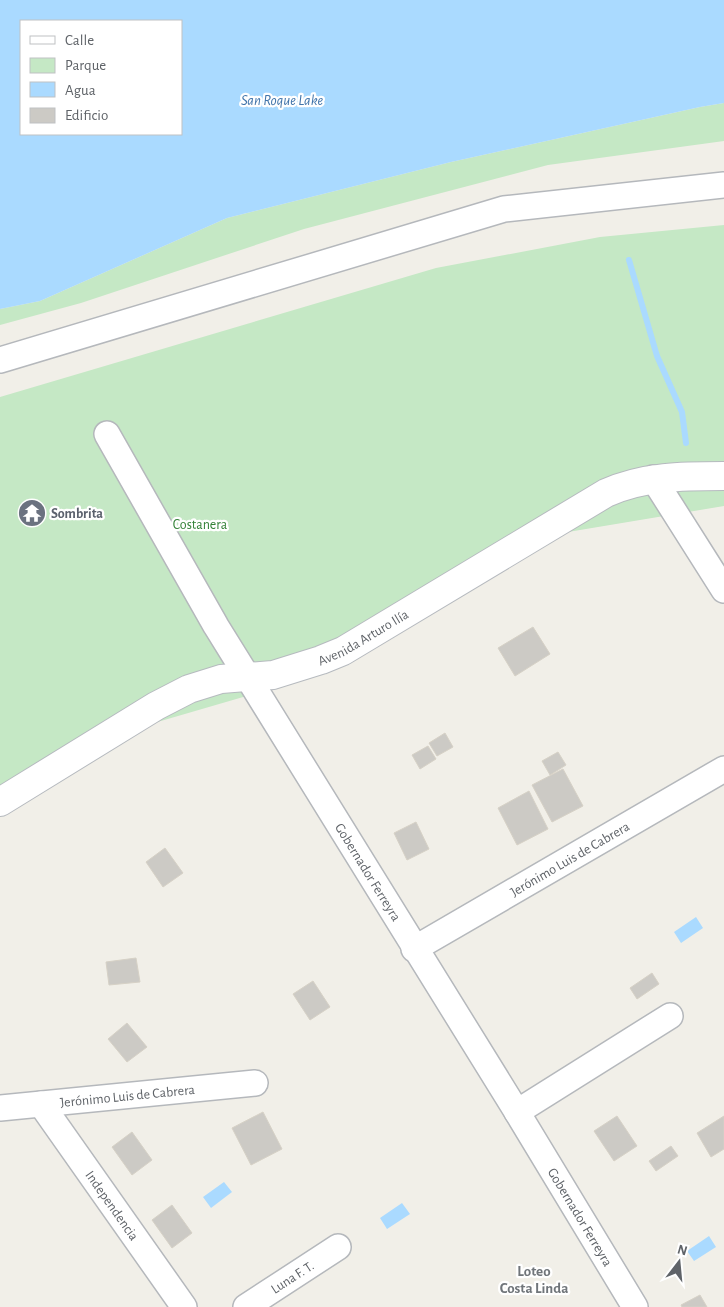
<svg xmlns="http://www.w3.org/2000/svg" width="724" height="1307" viewBox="0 0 724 1307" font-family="'Alegreya Sans',sans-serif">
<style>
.green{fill:#c5e8c5}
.water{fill:#aadaff;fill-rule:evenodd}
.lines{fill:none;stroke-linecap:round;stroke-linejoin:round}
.stream{stroke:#aadaff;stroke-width:6}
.building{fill:#cccac5;stroke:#d6d1c6}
.street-casing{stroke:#b5b8bc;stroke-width:28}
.secondary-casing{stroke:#b6babf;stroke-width:30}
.street{stroke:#fff;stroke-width:25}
.secondary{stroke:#fff;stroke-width:28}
.labels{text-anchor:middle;stroke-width:4.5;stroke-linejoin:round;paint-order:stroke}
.worship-label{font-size:14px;font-weight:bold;fill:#5b616d;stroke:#fff;text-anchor:start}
.park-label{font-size:14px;fill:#348238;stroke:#fff}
.street-label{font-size:14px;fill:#5f6368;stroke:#fff}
.water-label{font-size:15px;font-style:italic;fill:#4174aa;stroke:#fff}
.neighbourhood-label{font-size:15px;font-weight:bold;fill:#70757a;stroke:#fff}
</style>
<rect width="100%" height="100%" fill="#f1efe8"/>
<path class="green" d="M724,103V141L548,165L304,229L81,303L0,325V309L40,301L227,218L451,162L700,107Z
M724,225V506L568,532L403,624L277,687L154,723L0,815V397L436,268L600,237Z"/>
<path class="water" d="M0,0H724V103L700,107L451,162L227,218L40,301L0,309ZM21,21H181V134H21Z
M696,917L703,928L681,943L674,932Z
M224,1182L232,1192L211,1208L203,1197Z
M402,1203L410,1214L387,1229L380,1218Z
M709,1236L716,1247L694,1261L687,1251Z"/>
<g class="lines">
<path class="stream" d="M629,260L657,356L682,412L686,443"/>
</g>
<path class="building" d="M533,627L550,654L515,676L498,648Z
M445,733L453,747L437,756L429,743Z
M428,746L436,759L420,769L412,755Z
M558,752L566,765L550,775L542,761Z
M563,769L583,806L552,822L532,785Z
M529,791L548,829L517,845L498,808Z
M416,822L429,849L407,860L394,833Z
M165,848L183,873L163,887L146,862Z
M136,958L140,982L109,985L106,962Z
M652,973L659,984L637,999L630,988Z
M313,981L330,1007L310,1020L293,994Z
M127,1023L147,1047L127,1062L108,1039Z
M263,1112L282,1149L251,1165L232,1128Z
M617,1116L637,1146L614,1161L594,1131Z
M724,1116V1149L711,1157L697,1133Z
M132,1132L152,1160L132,1175L112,1147Z
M671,1146L678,1156L656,1171L649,1161Z
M172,1205L192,1233L172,1248L152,1220Z
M700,1295L707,1307H682L681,1305Z"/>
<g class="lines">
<defs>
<g id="street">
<path d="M0,360L504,209L724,185"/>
<path id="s1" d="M107,434L216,626L517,1112L635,1307"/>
<path d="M653,478L724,590"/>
<path id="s2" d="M414,949L724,769"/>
<path id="s3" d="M41,1104L184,1307"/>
<path id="s4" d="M0,1108L255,1083"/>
<path d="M517,1112L670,1016"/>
<path id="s5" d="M246,1307L338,1247"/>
</g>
<g id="secondary">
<path id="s6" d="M0,802L156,706L189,689L221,679L273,675L321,660L343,651L606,493C644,476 683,476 724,476"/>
</g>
</defs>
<use href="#street" class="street-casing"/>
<use href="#secondary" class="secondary-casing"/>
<use href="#street" class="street"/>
<use href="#secondary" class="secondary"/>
</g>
<defs>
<symbol id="temple-disc" viewBox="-11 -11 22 22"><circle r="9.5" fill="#6b7280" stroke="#fff"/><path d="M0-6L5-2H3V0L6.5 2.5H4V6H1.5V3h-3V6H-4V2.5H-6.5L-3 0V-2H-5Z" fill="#fff"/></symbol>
</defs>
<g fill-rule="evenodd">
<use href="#temple-disc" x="16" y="497" width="32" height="32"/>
</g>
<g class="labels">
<g class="worship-label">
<text x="51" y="518">Sombrita</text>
</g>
<g class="park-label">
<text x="200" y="529">Costanera</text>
</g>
<g class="street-label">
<text dy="5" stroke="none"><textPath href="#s6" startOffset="404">Avenida Arturo Ilía</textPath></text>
<text dy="5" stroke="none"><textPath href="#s2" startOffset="180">Jerónimo Luis de Cabrera</textPath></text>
<text dy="5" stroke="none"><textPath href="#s1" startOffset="510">Gobernador Ferreyra</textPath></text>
<text dy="5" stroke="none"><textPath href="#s4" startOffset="128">Jerónimo Luis de Cabrera</textPath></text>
<text dy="5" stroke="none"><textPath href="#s3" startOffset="124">Independencia</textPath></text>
<text dy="5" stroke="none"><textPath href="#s1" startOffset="915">Gobernador Ferreyra</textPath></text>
<text dy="5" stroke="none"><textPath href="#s5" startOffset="55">Luna F. T.</textPath></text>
</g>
<g class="water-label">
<text x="282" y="105">San Roque Lake</text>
</g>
<g class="neighbourhood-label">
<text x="534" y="1276">Loteo<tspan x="534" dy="17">Costa Linda</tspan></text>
</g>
</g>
<rect x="20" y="20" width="162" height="115" fill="#ffffff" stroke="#bfc1c3"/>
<rect x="30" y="36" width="25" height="8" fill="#ffffff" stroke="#bfc1c3"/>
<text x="65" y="45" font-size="15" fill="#5f6368">Calle</text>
<rect x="30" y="58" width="25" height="15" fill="#c5e8c5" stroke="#bfc1c3"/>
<text x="65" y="70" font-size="15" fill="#5f6368">Parque</text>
<rect x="30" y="82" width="25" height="15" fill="#aadaff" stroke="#bfc1c3"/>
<text x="65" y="95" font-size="15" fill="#5f6368">Agua</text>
<rect x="30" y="108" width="25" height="15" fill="#cccac5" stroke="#bfc1c3"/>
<text x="65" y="120" font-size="15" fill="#5f6368">Edificio</text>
<g transform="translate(679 1262) rotate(16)" stroke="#ffffff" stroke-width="4" paint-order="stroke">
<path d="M0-4L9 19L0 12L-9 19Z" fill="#5f6368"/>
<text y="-8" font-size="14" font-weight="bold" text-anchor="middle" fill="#5f6368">N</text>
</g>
</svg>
